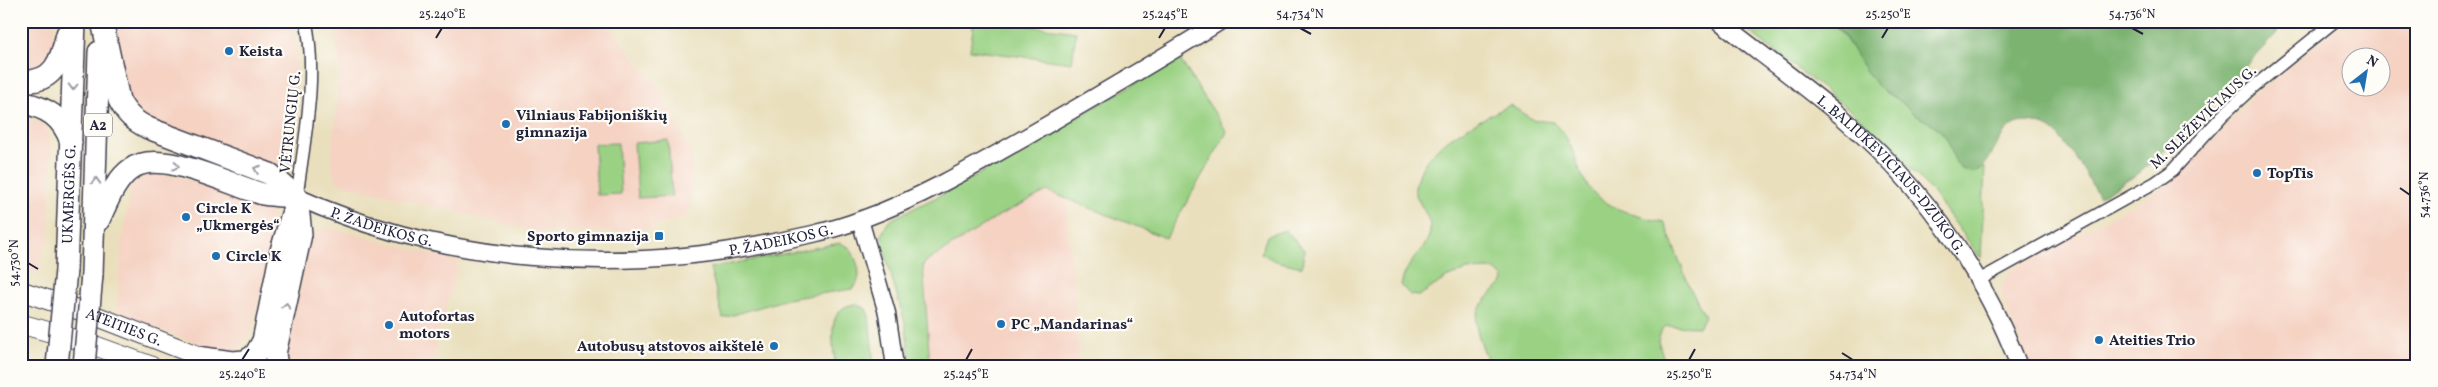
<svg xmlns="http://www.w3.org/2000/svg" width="2438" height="387" viewBox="0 0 2438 387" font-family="Vollkorn,serif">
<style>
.built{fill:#f5d2c2;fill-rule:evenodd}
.green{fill:#9ad183;stroke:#5e7a5f}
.forest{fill:#7bb371;stroke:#4e6a56}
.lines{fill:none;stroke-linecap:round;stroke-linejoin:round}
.street-casing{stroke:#403e4e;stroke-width:14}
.secondary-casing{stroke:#403e4e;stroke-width:19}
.primary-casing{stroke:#403e4e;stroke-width:21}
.highway-casing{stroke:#403e4e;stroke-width:24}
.street{stroke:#fff;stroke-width:11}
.secondary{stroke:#fff;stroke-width:16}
.primary{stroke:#fff;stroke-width:19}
.highway{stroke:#fff;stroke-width:21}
.highway-bridge-casing{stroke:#403e4e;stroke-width:24;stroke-linecap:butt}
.highway-bridge{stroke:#fff;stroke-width:21}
.oneway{stroke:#9c9ca7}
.ticks{fill:none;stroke:#22223b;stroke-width:2}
.poi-dot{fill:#1f6fb2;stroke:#fdfcf7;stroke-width:2}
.labels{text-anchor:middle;stroke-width:4.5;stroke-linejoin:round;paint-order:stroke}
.shield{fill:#fdfcf7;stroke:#646373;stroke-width:1}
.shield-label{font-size:14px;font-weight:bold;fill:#22223b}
.poi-label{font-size:15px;font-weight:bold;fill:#22223b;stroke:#fdfcf7;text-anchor:start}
.street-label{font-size:15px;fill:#22223b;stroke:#fdfcf7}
.neatline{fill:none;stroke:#22223b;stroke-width:2}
.ticks-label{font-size:12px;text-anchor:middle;fill:#22223b}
</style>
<rect width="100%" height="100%" fill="#fdfcf7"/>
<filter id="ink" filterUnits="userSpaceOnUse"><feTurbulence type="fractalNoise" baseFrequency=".02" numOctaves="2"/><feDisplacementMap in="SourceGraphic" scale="10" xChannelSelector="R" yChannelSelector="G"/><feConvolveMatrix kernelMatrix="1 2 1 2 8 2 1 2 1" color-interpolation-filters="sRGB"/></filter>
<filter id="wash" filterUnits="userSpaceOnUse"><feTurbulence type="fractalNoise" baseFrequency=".0096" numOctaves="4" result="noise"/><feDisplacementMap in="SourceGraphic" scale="20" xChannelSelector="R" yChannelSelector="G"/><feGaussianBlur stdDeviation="1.12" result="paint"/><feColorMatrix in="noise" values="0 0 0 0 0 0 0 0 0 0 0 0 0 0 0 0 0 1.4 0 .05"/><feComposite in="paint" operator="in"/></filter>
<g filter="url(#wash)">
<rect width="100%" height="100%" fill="#e9dfbc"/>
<path class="built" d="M21,21H54V49L41,71L21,73Z
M117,21H293L296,65L294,98L285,153L277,165L269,166L148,120L130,106L119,77Z
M334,21H604L661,91L693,158L689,216L638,232H539L338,183L331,164L340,69Z
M2346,21H2417V366H2031L2002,298V286L2011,270L2146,198L2169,184L2185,170L2256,94ZM2350,58H2380V88H2350Z
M21,120L42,123L47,127L51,148L49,242L40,256L39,276L21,268Z
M151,173L176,176L259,204L273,216L276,229L251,332L240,347L230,352H218L116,313L122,241L132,182Z
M1047,191L1066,198L1080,366H930L923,264L1000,215Z
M328,228L458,261L431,366H283L311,235L317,230Z"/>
<path class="green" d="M974,21H995L1076,32L1072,63L970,50Z
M1736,21H1832L1886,93L1900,100L1916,115L1934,123L1946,137L1952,147L1957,164L1964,171H1977L1985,167L1981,258L1932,192L1885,141L1854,113Z
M1179,58L1227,132L1166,238L1047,191L1000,215L923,264L930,366H911L905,323L883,247L882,234L888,222L894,218L955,188Z
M1510,105L1533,120L1554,122C1575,144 1573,160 1586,183C1601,208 1638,217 1664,222L1691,290L1705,316L1699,327L1667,326L1662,329L1658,341L1666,366H1490C1473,323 1466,315 1503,283L1504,277L1493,269L1466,270L1446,278L1419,296L1410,295L1401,285C1406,261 1423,253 1429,236C1434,220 1420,207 1415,193C1414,189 1416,183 1418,179C1426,143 1480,121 1510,105Z
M668,140L672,196L638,198L634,143Z
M618,143L621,194L597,195L594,144Z
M1285,230L1304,250L1302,267L1275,261L1261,253L1267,236Z
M840,243L850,248C857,261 865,278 852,289L787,299L723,318L710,268Z
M856,304L866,309L869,316L874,366H835C834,343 824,307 856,304Z"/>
<path class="forest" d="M1832,21H2283L2276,34L2177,139L2138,174L2099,197C2085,174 2072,147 2051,129C2045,125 2036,123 2029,122C1990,119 1995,185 1964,170C1952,165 1952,144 1944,135C1935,124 1929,123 1917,116C1910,112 1906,105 1900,101C1893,95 1884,93 1878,86C1859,67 1851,40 1832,21Z"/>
</g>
<g filter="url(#ink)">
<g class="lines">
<defs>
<path id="street" d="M297,197C304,139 318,79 306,21
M1979,280L2156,182L2173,170L2222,116L2252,88L2335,21"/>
<g id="secondary">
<path id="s1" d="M1719,21C1760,53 1802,84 1842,117C1921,185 1982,268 2019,366"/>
<path id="s2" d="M297,197C443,263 613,275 769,243C800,237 831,231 860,220C921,198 977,165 1033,133C1097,96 1159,60 1221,21"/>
<path d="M860,220L887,313L895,366"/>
</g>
<g id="primary">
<path id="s3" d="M21,291L91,314L217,363"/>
<path d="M21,324L82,341L151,366"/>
</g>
<g id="highway">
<path d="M102,21L119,100C126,114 134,121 148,128L270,174L297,197L301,234L275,354L277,366"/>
<path d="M21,81C54,84 61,60 67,34"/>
<path d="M21,102C47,108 62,116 71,142"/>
<path d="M99,220C107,203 115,180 131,169C160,147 231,186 263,194C273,196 286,196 297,197"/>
<path id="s4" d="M66,270L75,21"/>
<path d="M92,274L99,52"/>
<path d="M204,358L232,362L245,361L255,355L263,341L281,251L295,204"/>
</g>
</defs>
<use href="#street" class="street-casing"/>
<use href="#secondary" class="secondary-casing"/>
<use href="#primary" class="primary-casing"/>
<use href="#highway" class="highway-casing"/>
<use href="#street" class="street"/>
<use href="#secondary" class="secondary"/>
<use href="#primary" class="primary"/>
<use href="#highway" class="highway"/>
<defs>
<path id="highway-bridge" d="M57,366L66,270
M84,366L92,274"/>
</defs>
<use href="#highway-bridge" class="highway-bridge-casing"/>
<use href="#highway-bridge" class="highway-bridge"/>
</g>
<defs><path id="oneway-chevron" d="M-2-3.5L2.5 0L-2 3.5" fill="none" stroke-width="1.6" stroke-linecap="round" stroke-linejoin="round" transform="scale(1.25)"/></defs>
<g class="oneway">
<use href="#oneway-chevron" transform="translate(73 87) rotate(91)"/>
<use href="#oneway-chevron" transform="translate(176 166) rotate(14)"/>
<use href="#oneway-chevron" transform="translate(257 169) rotate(-159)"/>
<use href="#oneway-chevron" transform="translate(96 181) rotate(-88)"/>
<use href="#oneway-chevron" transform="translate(286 306) rotate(-78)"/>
</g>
</g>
<path class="ticks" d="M1300,28L1311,34M2132,28L2143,34M436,38L442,28M1159,38L1165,28M1882,38L1888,28M2400,188L2410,195M28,263L38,269M1842,353L1853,360M242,360L249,349M966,360L972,349M1689,360L1695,349"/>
<g class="poi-dot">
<circle cx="229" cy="51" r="5"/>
<circle cx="506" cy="124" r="5"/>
<circle cx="2257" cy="173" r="5"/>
<circle cx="186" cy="217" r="5"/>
<rect x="654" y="231" width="10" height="10" rx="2.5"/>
<circle cx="216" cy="256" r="5"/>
<circle cx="1001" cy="324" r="5"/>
<circle cx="389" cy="325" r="5"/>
<circle cx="2099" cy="340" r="5"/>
<circle cx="774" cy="346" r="5"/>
</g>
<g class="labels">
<rect class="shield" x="84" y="113.5" width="28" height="23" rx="4"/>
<g class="shield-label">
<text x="98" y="130">A2</text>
</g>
<g class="poi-label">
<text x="239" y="56">Keista</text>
<text x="516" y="120">Vilniaus Fabijoniškių<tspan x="516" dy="17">gimnazija</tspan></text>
<text x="2267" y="178">TopTis</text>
<text x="196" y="213">Circle K<tspan x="196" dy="17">„Ukmergės“</tspan></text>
<text x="649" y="241" text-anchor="end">Sporto gimnazija</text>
<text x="226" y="261">Circle K</text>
<text x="399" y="321">Autofortas<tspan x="399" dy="17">motors</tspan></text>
<text x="1011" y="329">PC „Mandarinas“</text>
<text x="2109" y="345">Ateities Trio</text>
<text x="764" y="351" text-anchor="end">Autobusų atstovos aikštelė</text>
</g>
<g class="street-label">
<text transform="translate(2203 117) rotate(-44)" y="5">M. SLEŽEVIČIAUS G.</text>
<text transform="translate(290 122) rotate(-84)" y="5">VĖTRUNGIŲ G.</text>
<text dy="5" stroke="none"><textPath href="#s1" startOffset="232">L. BALIUKEVIČIAUS-DZŪKO G.</textPath></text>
<text dy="5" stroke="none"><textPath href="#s4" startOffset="76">UKMERGĖS G.</textPath></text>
<text dy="5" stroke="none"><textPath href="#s2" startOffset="90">P. ŽADEIKOS G.</textPath></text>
<text dy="5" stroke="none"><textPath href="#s2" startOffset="494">P. ŽADEIKOS G.</textPath></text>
<text dy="5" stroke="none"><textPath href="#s3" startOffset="109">ATEITIES G.</textPath></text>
</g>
</g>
<rect width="2438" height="387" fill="none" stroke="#fdfcf7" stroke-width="55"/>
<g transform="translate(2366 72) rotate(31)"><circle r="24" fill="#fdfcf7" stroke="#a5a5ac"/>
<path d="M0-4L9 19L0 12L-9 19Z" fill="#1f6fb2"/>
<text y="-8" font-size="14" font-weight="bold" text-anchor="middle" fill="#22223b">N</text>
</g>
<rect x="28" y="28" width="2382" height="332" class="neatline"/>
<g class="ticks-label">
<text x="442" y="18">25.240°E</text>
<text x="1165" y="18">25.245°E</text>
<text x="1300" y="18">54.734°N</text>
<text x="1888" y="18">25.250°E</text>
<text x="2132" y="18">54.736°N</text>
<text transform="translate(2424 195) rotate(-90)" y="4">54.736°N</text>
<text transform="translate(14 263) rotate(-90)" y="4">54.730°N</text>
<text x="242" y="378">25.240°E</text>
<text x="966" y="378">25.245°E</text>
<text x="1689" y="378">25.250°E</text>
<text x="1853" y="378">54.734°N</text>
</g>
</svg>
